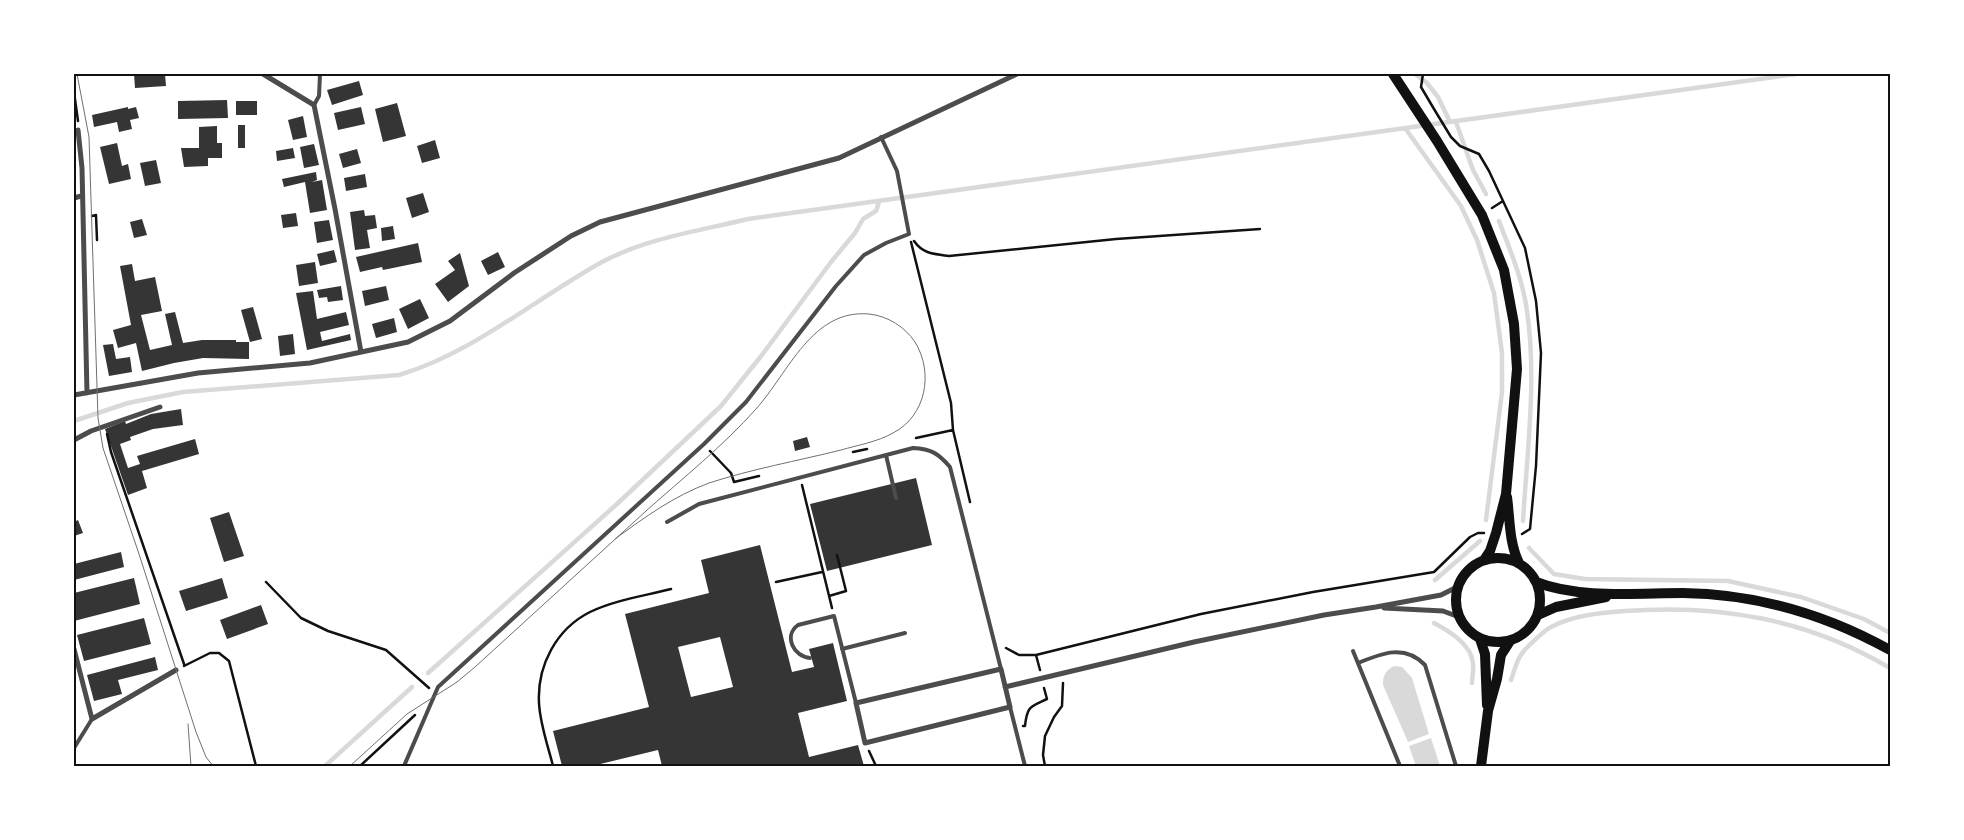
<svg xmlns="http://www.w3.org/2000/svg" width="1964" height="840" viewBox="0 0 1964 840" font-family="'Noto Serif',serif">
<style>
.water{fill:#d9d9d9}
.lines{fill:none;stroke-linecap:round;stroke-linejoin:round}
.stream{stroke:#d9d9d9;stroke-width:4.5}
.building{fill:#353535;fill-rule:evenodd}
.path{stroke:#111;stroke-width:2.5}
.service{stroke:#4c4c4c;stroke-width:4}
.minor{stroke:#4c4c4c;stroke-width:5}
.secondary{stroke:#111;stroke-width:10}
.tram{stroke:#707070;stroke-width:1}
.neatline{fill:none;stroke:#111;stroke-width:2}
</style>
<rect width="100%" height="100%" fill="#fff"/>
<path class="water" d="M1394,666L1402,667L1412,678L1429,734L1408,742L1383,685C1383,675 1385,671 1394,666Z
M1431,738L1440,766H1416L1409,746Z"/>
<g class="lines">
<path class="stream" d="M1415,74L1427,83L1438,97L1450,122
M1456,122L1473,170L1486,194
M1405,128L1461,206L1477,240L1494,293L1502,353V392L1486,520
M1499,221C1510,250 1523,280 1527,311C1537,378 1527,453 1523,521
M74,421L128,403L183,392L399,375C473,353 535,299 602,262C647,238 699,231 748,219L1796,74
M1529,548L1554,574L1585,579L1728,581L1801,597L1864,619L1890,633
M1435,580L1480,541
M1434,623C1449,631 1471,644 1473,663C1474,669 1472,677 1472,683
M428,673L617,504L721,406L762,355L831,262L855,233L863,219L876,211L879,202
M1511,680C1514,672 1516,662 1521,655C1524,649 1545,630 1551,627C1574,615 1600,613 1625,611C1720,604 1807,619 1890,668
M325,766L412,687"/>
</g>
<path class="building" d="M134,74H165L166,86L135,88Z
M359,81L363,95L332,105L327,90Z
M227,100L228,118L178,119V101Z
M236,101H257V115H236Z
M397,103L406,136L383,142L375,109Z
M128,107V109L136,107L139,118L130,120L132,129L119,132L117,122L94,127L92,115Z
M361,107L365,124L338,130L334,113Z
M303,116L307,137L293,140L288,120Z
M238,125H245V148H238Z
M217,126V143H222V158H208V166L184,167L181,148H199V127Z
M435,140L440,158L422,163L417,146Z
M117,143L122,166L128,164L131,179L109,184L100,147Z
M314,144L319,165L304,168L300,147Z
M293,148L295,158L277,161L276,151Z
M357,149L361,163L343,168L339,154Z
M156,160L161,183L145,186L140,163Z
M316,172L317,180L312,182L322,180L327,210L310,213L305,182L284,187L282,179Z
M365,174L367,187L346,191L344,178Z
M423,193L429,212L412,218L406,198Z
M364,210L365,216L375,215L377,228L367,230L370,248L355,250L350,212Z
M296,213L298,226L283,228L281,215Z
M142,219L147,235L134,238L130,222Z
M329,220L333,240L317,243L314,222Z
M393,226L395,239L382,241L381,228Z
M418,243L422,262L383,270L382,267L360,272L356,257Z
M334,250L337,262L320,266L317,254Z
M498,252L505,267L488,275L481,261Z
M460,253L469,286L448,302L435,284L455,270L448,261Z
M315,262L318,283L299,286L296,265Z
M132,264L135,281L155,277L162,311L141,315L150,350L172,345L165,314L175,312L183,343L202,340H236V342H249V359L203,358L174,363L142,371L136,343L118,348L113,330L131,325L120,266Z
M341,286L343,300L328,302L327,297L319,298L317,290Z
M386,286L389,300L365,306L362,291Z
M313,291L317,319L346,312L349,325L320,332L322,341L350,334L351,340L307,350L296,293Z
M420,299L429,318L408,329L399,309Z
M253,307L262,339L250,342L241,310Z
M394,318L397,332L376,338L372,324Z
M293,334L295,354L280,356L278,336Z
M113,344L116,359L130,357L132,372L109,376L103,345Z
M181,409L183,425L153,429L130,437L131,440L120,444L128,468L140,464L137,456L195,439L199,454L142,471L147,488L128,495L105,429L125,421L126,424L151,414Z
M807,437L810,447L795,451L793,441Z
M916,478L932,545L827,571L810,504Z
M229,512L244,556L224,562L210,518Z
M78,520L83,533L74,536V522Z
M760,545L792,672L814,667L809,649L833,643L847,701L798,713L809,757L858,745L864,766H662L658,750L592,766H562L553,731L649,707L625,614L709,593L701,560ZM720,637L733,687L691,697L678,647Z
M121,552L124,567L74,580V564Z
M134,578L140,604L74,621V593Z
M222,578L228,598L186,611L179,591Z
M261,605L268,624L227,639L220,620Z
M144,618L151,644L84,661L77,635Z
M155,657L158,670L118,680L122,694L94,701L87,675Z"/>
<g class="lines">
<path class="path" d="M1423,74L1421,87L1434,109L1451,137L1460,146L1479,154L1489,171L1525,248L1536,301L1541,353L1536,466L1530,529L1522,534
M74,92L78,121
M1492,208L1503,201
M92,216L96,215L97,240
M914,241C923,254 934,254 949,256L1116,239L1260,229
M911,242L951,403L953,430L970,502
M107,434L111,452L184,664
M916,438L953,430
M710,451L731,473L734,482L759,476
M853,452L867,449
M802,485L832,608
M266,582L301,618L328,631L386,650L429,688
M776,582L822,572
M829,596L846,591L837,555
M1006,648L1019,655H1036L1201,614L1313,592L1434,572L1470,537L1478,533H1484
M1036,655L1040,670
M184,666L210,653H219L229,661L256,766
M1023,726H1025C1027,706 1030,707 1047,699L1044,688
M869,751L876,766
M360,766L415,715
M553,766C548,746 540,724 539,703C537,666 556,629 590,612C615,600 644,596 671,589
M1045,766L1043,755L1045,736L1054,717L1062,706L1063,683"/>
<path class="service" d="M314,105L319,96L320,74
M886,455L896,498
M667,522L699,504L913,448C931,449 938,453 950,467L1001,669
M842,649L905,633
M1353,651L1400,766
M810,658C794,657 783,636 798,625L834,616L856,703
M1358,663C1382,653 1405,644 1425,665L1456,766
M1010,707L1025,766
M74,748L92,719
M404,766L438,687L704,444L746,402L836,286L864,255L886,243L909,234L897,171L881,137"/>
<path class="minor" d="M263,74L314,105L335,209L361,352
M78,130L82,168L87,393
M74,198L81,196
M74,395L198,373L310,363L408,342L450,321L514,273L571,236L600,222L839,158L1017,74
M74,440L91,431L160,407
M1384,608L1443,611L1459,617
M74,649L92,719L176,670
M1001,669L1010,707L865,743L856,703Z
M1005,687L1194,642L1324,615L1376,607L1441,595L1457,587"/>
<path class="secondary" d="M1393,74L1437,141L1482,215L1504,270L1514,324L1517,369L1506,494L1496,533L1490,551L1484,560
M1507,497C1510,519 1509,543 1519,563
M1456 600a42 42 0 1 1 84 0a42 42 0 1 1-84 0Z
M1536,582C1579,599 1637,593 1683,593C1756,594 1827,615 1890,650
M1538,615L1556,607L1606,597
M1480,639L1485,654L1487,705
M1481,766L1488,711L1497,679L1501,655L1510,641"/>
<path class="tram" d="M77,74L89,137L98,418L103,448L139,554L196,732L206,757L213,766
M188,724L191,766
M350,766L407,714L457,682L475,667C532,615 589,563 646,511C683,478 723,446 756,409C789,372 812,309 869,314C888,316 905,327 915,342C934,373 926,416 893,433C877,442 858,445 841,450C797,461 752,469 709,483C674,496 645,517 615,539"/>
</g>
<rect width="1964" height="840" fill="none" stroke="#ffffff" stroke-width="150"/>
<rect x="75" y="75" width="1814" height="690" class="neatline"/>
</svg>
